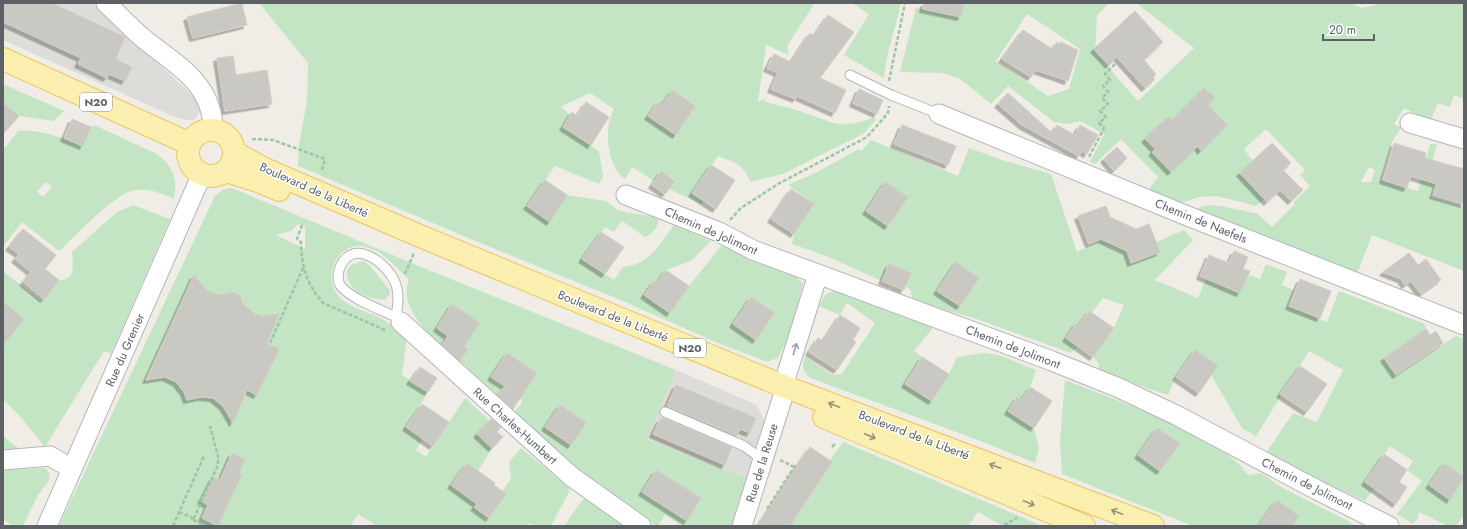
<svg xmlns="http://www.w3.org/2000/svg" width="1467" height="529" viewBox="0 0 1467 529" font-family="Jost,sans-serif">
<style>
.industrial{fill:#dedcd8}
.green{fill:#c4e5c4;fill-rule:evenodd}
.building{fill:#cac8c2;stroke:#d3cfc4;filter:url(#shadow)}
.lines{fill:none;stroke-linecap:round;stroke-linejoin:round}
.service-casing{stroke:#b3b6b9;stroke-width:11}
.minor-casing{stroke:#b3b6b9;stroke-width:21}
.primary-casing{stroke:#eac664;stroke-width:24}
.path{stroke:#9dc6a9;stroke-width:2.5;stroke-dasharray:4 2;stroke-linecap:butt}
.service{stroke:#fff;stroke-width:9}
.minor{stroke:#fff;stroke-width:19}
.primary{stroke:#faefaf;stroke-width:22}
.oneway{stroke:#9ea0a3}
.oneway2{stroke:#94937f}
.labels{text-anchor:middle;stroke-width:3;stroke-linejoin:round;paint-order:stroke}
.shield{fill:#fff;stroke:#8e9093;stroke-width:1}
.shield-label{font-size:11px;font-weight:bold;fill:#5d6165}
.street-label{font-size:12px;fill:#5d6165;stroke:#fff}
</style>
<defs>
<filter id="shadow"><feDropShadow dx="-3.5" dy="3.5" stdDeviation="0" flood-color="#0004"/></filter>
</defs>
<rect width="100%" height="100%" fill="#efede6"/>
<path class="industrial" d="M3,3H95L193,96L199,106L200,112L194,120H187L175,117L3,40Z
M676,370L757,405L765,422L747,478L647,439Z"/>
<path class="green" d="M259,3H811L813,6L787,46L789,55L766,45L758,102L764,99L766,102C777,105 788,107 799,111C833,121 835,131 873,118L876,120L863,134L783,174L750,182C745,165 734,162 718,156L693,193L704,201L701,204L669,189L675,180L661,171L654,181L632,167L625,179C607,167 603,127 614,109L590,93L560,107L571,115L563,127L599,151L603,176L599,184L555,166L527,206L550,222L567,195L606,201L616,209L628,213L659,217C658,227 655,233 645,237L622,221L614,232L605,227L582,259L614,280L623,267C649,265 660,244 674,225L711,241L691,261L666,270L657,283L654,281L644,295L670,313L689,286L722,245L794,274L803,284L788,338L778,358L767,362L713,341L623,301L473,240L298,166L299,145L307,100L308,63Z
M852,3H901C896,29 886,51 884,78L844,55L869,14Z
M964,3H1110L1097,15L1095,52L1138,101L1194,48L1136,3H1351L1362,8L1383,3H1464V99L1454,95L1450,107L1438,103L1430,122L1404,108L1394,124L1401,128L1392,142L1381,180L1418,191L1430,144H1437L1431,166L1438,173L1431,197L1464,207V271L1372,235L1357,274L1193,213L1200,207L1210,205L1221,206L1258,214L1272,227L1294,205V202L1310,186L1300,175L1305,170L1266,129L1244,149L1253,161L1265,199L1256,206L1217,196L1199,197L1180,203L1147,192L1158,177L1121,139L1095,164L1090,162L1104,134L1080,121L1068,124L1054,122L1008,86L991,104L960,79L942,73L900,72L916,8L961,17ZM1027,14L1080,49L1069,89L1048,96L996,61ZM1369,167L1375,170L1371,182H1361Z
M3,84L64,111L54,121L19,116L3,103Z
M94,125L157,154C173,167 178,178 174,199C162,193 146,187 132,191C112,196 76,236 59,251L22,222L3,247V150L18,131C39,129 63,137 83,146L91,127ZM46,182L52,187L43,197L37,192Z
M871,140L958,176L969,148L1005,161L1051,174L1077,252L1101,239L1127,251L1132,263L1159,252L1156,242L1184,230L1193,240L1155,280L1198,298L1206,278L1240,293L1249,275L1260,279L1266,264L1287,272L1282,285L1295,291L1290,306L1327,322L1339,291L1425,324L1426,329L1384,358L1396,375L1456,336L1464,339V515L1456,526H1448L1419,512L1418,518L1413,524L1397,514L1422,481L1407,470L1413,461L1390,446L1365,482L1374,488L1365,501L1329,484L1324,488L1264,456L1293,413L1317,422L1343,370L1309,351L1256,436L1242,428L1211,375L1217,365L1195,350L1176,377L1168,395L1149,389L1099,369L1098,362L1093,357L1114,328L1124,305L1103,298L1092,313L1089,311L1079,325L1076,323L1078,346L1071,353L971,317L936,308L912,298L911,291L906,286L911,273L882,281L826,256L792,244L794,234L814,204L788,185L817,172L859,149L861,151Z
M232,188L431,271L676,370L647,439L747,478L731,526H682L665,515L658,526H656L620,499L586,478L513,413L522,403L521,397L537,373L507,353L501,383L504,387L495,397L459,363L468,349L464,347L480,323L452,305L437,328L448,336L441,347C424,328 399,306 409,279C400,272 384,253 374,250C369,248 363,246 359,246C335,246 324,277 337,294C348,309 369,311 384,320C392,325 400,331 407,336L402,375L428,392L406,427L423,439L416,450L426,457L465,398L489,420L477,434L492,448L478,471L477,504L474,507L489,517L502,491L511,479L509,462L521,448L568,487L570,490L551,526H534L529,523L527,526H377L358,514L350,526H59L215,196L222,190ZM298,224L305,226V249L276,235L291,231Z
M133,205L170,219L111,354L104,351L45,447L18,414L3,400V271L41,301L59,280C76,281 73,265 72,252L117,212Z
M363,261L369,265L389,289L390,294L385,300C367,299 345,291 347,270L351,265Z
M836,290L846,291L933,328L914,351L922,357L905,384L932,401L949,374L957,357L984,353L999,355L1036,370L1030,387L1021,400L1017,397L1008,411L1034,428L1039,448L1035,463L978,440L810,378C802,371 802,366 805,356L832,375L842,374L875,323L847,303L840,315L819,306L825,295Z
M1065,380C1110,398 1223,436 1248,475L1261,473L1283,488L1350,522L1353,526H1193L1062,474L1060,440Z
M3,436L19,449L3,450Z
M843,442L1043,526H1003L978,512L968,526H790L832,462L830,460Z
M45,468L50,474L48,482L38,495L23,526H13L3,519V470Z
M583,499H586L626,526H564Z"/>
<path class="building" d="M3,3H52L125,37L116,59L132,67L125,81L109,74L107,78L78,64L81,58L3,22Z
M242,3L247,25L193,38L187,17Z
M924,3H964L961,17L923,9Z
M1135,11L1163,42L1144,60L1156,74L1153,77L1155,79L1145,88L1117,57L1109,65L1094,49Z
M828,15L854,32L820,78L846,90L835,113L797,96L796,99L771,89L778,73L767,68L774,54L791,62L810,33L814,36Z
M1023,30L1052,49L1057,42L1059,44L1061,42L1078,50L1068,81L1036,70L1031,77L1002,59Z
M233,56L236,75L267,70L272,104L225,111L217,58Z
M1204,88L1215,98L1208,105L1227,125L1201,151L1198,146L1171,172L1152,152L1155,149L1145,139L1169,116L1172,120Z
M859,89L883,100L877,114L853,103Z
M672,90L695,106L676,135L648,116L658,102L662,105Z
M1008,93L1052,133L1057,125L1075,135L1080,125L1098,135L1087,154L1082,151L1079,156L1022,125L998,104Z
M586,102L609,117L591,145L563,127L572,112L577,116Z
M3,103L19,116L3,134Z
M72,119L91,127L83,146L64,138Z
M902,125L956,146L948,165L894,144Z
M1272,143L1291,163L1283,170L1303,190L1291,201L1280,190L1267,202L1240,173Z
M1394,143L1426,153L1425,158L1464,169V204L1433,195L1437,184L1411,176L1407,188L1383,180Z
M1117,147L1127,158L1114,171L1104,159Z
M711,165L735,180L716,209L692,193Z
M661,171L675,181L665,194L652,185Z
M545,180L567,195L550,222L527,206Z
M885,182L908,197L888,226L866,211Z
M791,189L814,204L794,234L771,219Z
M1106,206L1110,217L1136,229L1149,224L1160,252L1131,263L1127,251L1101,239L1089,244L1078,216Z
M23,229L56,255L45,269L59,280L44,299L23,282L31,272L15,259L19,254L9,247Z
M601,232L624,247L605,274L582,259Z
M1234,251L1248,257L1243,269L1250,271L1240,293L1200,276L1209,255L1229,263Z
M1409,253L1418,265L1426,259L1441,280L1421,294L1411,281L1405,285L1401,279L1383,272Z
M956,262L979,278L960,306L937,291Z
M889,264L911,273L904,290L882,281Z
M666,270L689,286L670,313L644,295L654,281L657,283Z
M194,275L205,289L212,293L220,295L233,292L240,295L242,303L255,314L263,316L279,314L267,344L279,349L257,395L247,390L233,423L223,406L213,398L201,397L187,400L184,392L176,382L165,377L146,380Z
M1300,279L1331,291L1320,318L1289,306Z
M751,297L774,313L756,340L733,324Z
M3,302L24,319L3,345Z
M452,304L480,323L464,347L468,349L460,361L442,345L448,336L437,328Z
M1089,311L1114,328L1093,357L1066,338L1076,323L1079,325Z
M840,315L860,328L853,340L856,342L837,370L809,352L818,338L823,341Z
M1426,329L1430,335L1436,331L1443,343L1396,375L1384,358Z
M1195,350L1218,365L1199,393L1176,377Z
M507,353L537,373L513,409L497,395L505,386L491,377Z
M922,357L949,374L932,401L905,384Z
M1300,366L1327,384L1307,412L1280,394Z
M420,367L437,378L428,392L410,381Z
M676,385L756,418L750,433L740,429L737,436L667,406Z
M1030,387L1052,401L1034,428L1008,411L1017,397L1021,400Z
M422,404L449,422L433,446L406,427Z
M560,405L586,423L571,445L545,427Z
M663,418L732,447L725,465L653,434L660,419L662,420Z
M491,419L501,427L497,432L503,437L492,448L477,434Z
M1157,428L1180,443L1160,471L1138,455Z
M810,447L832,462L790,526H758Z
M232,453L245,459L239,472L242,474L218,526L202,518L208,505L201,501L213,477L220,480Z
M1384,454L1407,470L1399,482L1407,487L1396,504L1365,482Z
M467,463L495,483L494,485L506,494L489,518L474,507L477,504L451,485Z
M1444,463L1464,477L1450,500L1429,485Z
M656,470L701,498L687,521L642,492Z
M1277,500L1299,516L1292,526H1258Z"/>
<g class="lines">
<defs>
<path id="service" d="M850,75L891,95L939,114
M396,317C381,310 349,298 340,285C337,280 338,276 339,270C350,237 384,260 394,280C400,292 398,304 396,317L401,322
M665,412L744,446L763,460"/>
<path id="minor" d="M106,3C119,15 131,28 144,39C176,65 213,83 213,130
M939,114L1185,215L1464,325
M1410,123L1464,139
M626,195L719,232L753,250L1052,361L1119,388L1178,416L1317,490L1389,526
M401,322L572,477L641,526
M783,386L818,274
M3,460L50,456L72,469
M47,526L202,174
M742,526L782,399"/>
<path id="primary" d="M3,59L190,144
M188 153a23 23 0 1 1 46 0a23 23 0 1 1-46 0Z
M235,153L267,170L420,236L783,386L1153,526
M226,171L258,181L279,190
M824,417L1084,526"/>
</defs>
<use href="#service" class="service-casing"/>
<use href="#minor" class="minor-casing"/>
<use href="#primary" class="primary-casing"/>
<path class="path" d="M889,81L905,3
M252,139L273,140L325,159L322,170
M1089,157L1104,128L1099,123L1106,117L1100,111L1108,104L1102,98L1108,92L1103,86L1110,80L1105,74L1116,63
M730,220L741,208L778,184L867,137L888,113L889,106
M302,225L297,239L301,242C301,265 307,285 323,303L385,330
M405,274L414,253
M270,343L303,268
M832,447L836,443
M780,460L794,467
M767,509L796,464
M179,512L191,517L193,520L218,465V456L210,426
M193,520L206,526
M1004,525L1017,518
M173,526L204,456"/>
<use href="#service" class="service"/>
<use href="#minor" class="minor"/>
<use href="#primary" class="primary"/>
</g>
<defs><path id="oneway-shaft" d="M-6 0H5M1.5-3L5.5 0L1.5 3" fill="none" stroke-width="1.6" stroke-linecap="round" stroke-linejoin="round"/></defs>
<use class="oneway" href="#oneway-shaft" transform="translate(795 349) rotate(-73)"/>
<g class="oneway2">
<use href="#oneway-shaft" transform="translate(834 405) rotate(-159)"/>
<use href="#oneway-shaft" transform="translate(870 436) rotate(23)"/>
<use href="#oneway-shaft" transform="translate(995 466) rotate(-159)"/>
<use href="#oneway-shaft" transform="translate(1029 503) rotate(23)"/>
<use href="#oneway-shaft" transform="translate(1117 512) rotate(-159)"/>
</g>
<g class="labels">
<g class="shield">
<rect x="80" y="93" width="32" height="18" rx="3"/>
<rect x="674" y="339" width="32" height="18" rx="3"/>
</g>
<g class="shield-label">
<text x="96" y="106">N20</text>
<text x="690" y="352">N20</text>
</g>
<g class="street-label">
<text transform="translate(314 190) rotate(24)" y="4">Boulevard de la Liberté</text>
<text transform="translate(1201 221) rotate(22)" y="4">Chemin de Naefels</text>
<text transform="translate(711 231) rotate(24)" y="4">Chemin de Jolimont</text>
<text transform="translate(613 316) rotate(22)" y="4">Boulevard de la Liberté</text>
<text transform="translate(1013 347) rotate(21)" y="4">Chemin de Jolimont</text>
<text transform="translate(125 350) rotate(-66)" y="4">Rue du Grenier</text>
<text transform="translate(515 426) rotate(42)" y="4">Rue Charles-Humbert</text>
<text transform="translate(914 435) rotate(21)" y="4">Boulevard de la Liberté</text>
<text transform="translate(762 463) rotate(-73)" y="4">Rue de la Reuse</text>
<text transform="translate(1307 484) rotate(27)" y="4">Chemin de Jolimont</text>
</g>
</g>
<rect width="1467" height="529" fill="none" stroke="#5d6165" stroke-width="8"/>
<path d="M1323 34v6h51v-6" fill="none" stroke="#5d6165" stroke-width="2"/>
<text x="1329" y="34" font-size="12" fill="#5d6165" stroke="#ffffff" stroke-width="3" paint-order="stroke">20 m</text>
</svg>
